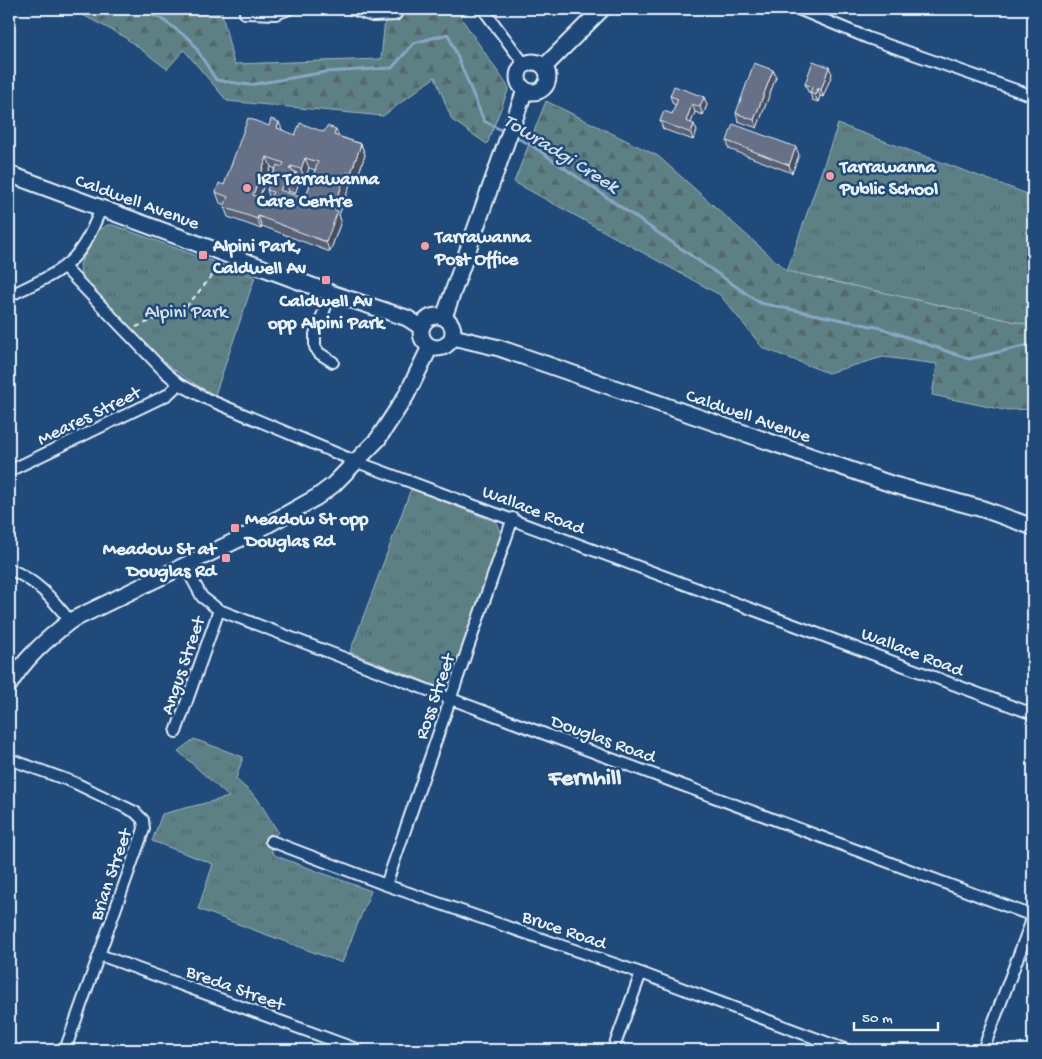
<svg xmlns="http://www.w3.org/2000/svg" width="1042" height="1059" viewBox="0 0 1042 1059" font-family="'Gochi Hand',sans-serif">
<style>
.forest{fill:url(#forest-firs);stroke:#a2b8be}
.park{fill:url(#park-tufts);stroke:#a2b8be}
.lines{fill:none;stroke-linecap:round;stroke-linejoin:round}
.stream{stroke:#89a7c6;stroke-width:3}
.minor-casing{stroke:#e8f1f8;stroke-width:14}
.secondary-casing{stroke:#e8f1f8;stroke-width:19}
.path{stroke:#e8f1f8;stroke-width:2;stroke-dasharray:5 4;stroke-linecap:butt}
.minor{stroke:#1f4a7a;stroke-width:10}
.secondary{stroke:#1f4a7a;stroke-width:15}
.wall{fill:#586073;stroke:#e8f1f8;fill-rule:evenodd}
.shaded-wall{fill:#474e5e;stroke:#e8f1f8}
.building{fill:#667086;stroke:#e8f1f8;fill-rule:evenodd}
.poi-dot{fill:#ff9aa2;stroke:#1f4a7a;stroke-width:2}
.labels{text-anchor:middle;stroke-width:5;stroke-linejoin:round;paint-order:stroke}
.poi-label{font-size:19px;font-weight:bold;fill:#e8f1f8;stroke:#1f4a7a;text-anchor:start}
.street-label{font-size:19px;fill:#e8f1f8;stroke:#1f4a7a}
.park-label{font-size:19px;fill:#d3e0e7;stroke:#1f4a7a}
.water-label{font-size:20px;font-style:italic;fill:#d0dfeb;stroke:#1f4a7a}
.district-label{font-size:24px;font-weight:bold;fill:#e8f1f8;stroke:#1f4a7a}
</style>
<defs>
<pattern id="forest-firs" width="22" height="20" patternUnits="userSpaceOnUse" patternTransform="scale(1.25)"><rect width="22" height="20" fill="#5d8085"/><path d="M5 1l3.5 6h-7zM16 11l3.5 6h-7z" fill="#53676a"/></pattern>
<pattern id="park-tufts" width="24" height="20" patternUnits="userSpaceOnUse" patternTransform="scale(1.25)"><rect width="24" height="20" fill="#5d8085"/><path d="M3 7l-1-3M5 7V3M7 7l1-3M15 17l-1-3M17 17v-4M19 17l1-3" fill="none" stroke="#53676a"/></pattern>
</defs>
<rect width="100%" height="100%" fill="#1f4a7a"/>
<filter id="ink" filterUnits="userSpaceOnUse"><feTurbulence type="fractalNoise" baseFrequency=".02" numOctaves="2"/><feDisplacementMap in="SourceGraphic" scale="10" xChannelSelector="R" yChannelSelector="G"/><feConvolveMatrix kernelMatrix="1 2 1 2 8 2 1 2 1" color-interpolation-filters="sRGB"/></filter>
<g filter="url(#ink)">
<path class="forest" d="M71,9H221L234,64L381,59L385,19L399,9H455L509,88L487,144L452,120L435,77L383,116L227,101L184,50L167,69L123,36Z
M546,101L658,156L787,271L1030,325L1033,323V409L1004,410L932,395L937,364L883,357L828,373L763,348L720,295L514,182Z"/>
<path class="park" d="M838,124L1033,196V323L1030,325L787,271Z
M107,225H113L255,277L215,395C160,368 123,321 81,278L80,264L98,232Z
M411,489L496,522L502,537L447,690L350,652Z
M194,739L243,757L236,779L257,798L278,832L271,841L272,852L276,856L371,891L342,963L198,909L213,864L152,841L162,814L229,797L178,751Z"/>
<g class="lines">
<path class="stream" d="M140,9L163,20L191,40L216,80L249,85L326,72L392,68L414,43L448,34L484,121L505,132
M513,136L531,145L760,303L881,328L969,359L1033,344"/>
<defs>
<path id="minor" d="M352,9L372,16L395,15L399,9
M483,9L525,65
M798,9L868,38L1033,96
M245,13L276,14L289,9
M64,267L164,371L179,384L207,399L357,462L1033,714
M331,293L315,334V347L319,353L333,362
M9,296C62,270 79,267 101,208
M9,471L167,395L179,384
M184,564L202,597L219,610L451,699L1033,916
M9,569C36,580 52,598 70,621
M176,732L219,610
M9,759L73,782L135,812L143,820L144,829L65,1050
M271,841L386,885L641,973L847,1050
M386,885L513,518
M100,955L359,1050
M613,1050L641,973
M983,1050L1033,917"/>
<path id="secondary" d="M518 77a15 15 0 1 1 30 0a15 15 0 1 1-30 0Z
M544,67L602,9
M9,174L331,293L407,318L421,327
M421 332a16 16 0 1 1 32 0a16 16 0 1 1-32 0Z
M444,317L525,90
M453,337L499,348L894,485L983,509L1033,527
M9,685C24,659 47,639 70,621L260,529L317,497L333,485L378,439L406,396L430,347"/>
</defs>
<use href="#minor" class="minor-casing"/>
<use href="#secondary" class="secondary-casing"/>
<path class="path" d="M136,327L187,306L221,265"/>
<use href="#minor" class="minor"/>
<use href="#secondary" class="secondary"/>
</g>
<path class="wall" d="M773,70L776,77L757,128L738,121L736,113Z
M832,74L823,97L820,96L818,102L812,100L810,92H808L805,84Z
M670,96L704,97L707,105L703,115L695,112L691,123L697,131L693,140L663,129L660,121L672,114L676,105L673,104Z
M282,130L295,135L338,136L361,144L365,155L355,184L351,182L339,215L341,221L330,252L262,226L261,229L228,217L224,207L225,205L220,203L216,192ZM271,167L275,169L267,190L270,199L269,201L259,198ZM309,168L315,170L305,199L288,193L289,191L295,194L299,182L298,177L305,180Z
M727,141L799,155L792,173L729,149Z"/>
<path class="shaded-wall" d="M829,67L832,74L823,97L821,90Z
M773,70L776,77L757,128L754,120Z
M817,88L820,96L818,102L815,95Z
M704,97L707,105L703,115L700,107Z
M692,104L695,112L689,128L686,121Z
M279,122L283,132L277,128Z
M694,124L697,131L693,140L691,133Z
M336,129L340,139L334,135Z
M361,144L365,155L355,184L351,173Z
M796,147L799,155L792,173L789,165Z
M267,157L271,167L256,205L253,195Z
M305,158L309,168L305,180L301,169Z
M291,166L294,176L296,172L299,182L295,194L291,183L289,169Z
M347,172L351,182L339,215L341,221L330,252L326,242L333,209Z
M285,181L289,191L284,200L280,190Z
M258,216L262,226L261,229L257,219Z"/>
<path class="building" d="M813,61L829,67L821,90L817,88L815,95L810,93L812,87L805,84Z
M754,63L773,70L754,120L736,113Z
M674,86L704,97L700,107L692,104L686,121L694,124L691,133L660,121L664,111L672,114L678,99L670,96Z
M248,118L269,126L271,119L279,122L277,128L295,135L300,123L324,132L327,126L336,129L334,135L361,144L351,173L347,172L333,209L338,211L326,242L258,216L257,219L224,207L228,197L216,192L219,183L224,185ZM267,157L284,163L282,167L277,165L267,190L273,192L269,201L253,195ZM305,158L318,162L305,199L280,190L285,181L291,183L296,172L289,169L291,166L301,169Z
M733,124L796,147L789,165L727,141Z"/>
</g>
<g class="poi-dot">
<circle cx="830" cy="176" r="5"/>
<circle cx="247" cy="188" r="5"/>
<circle cx="425" cy="246" r="5"/>
<rect x="198" y="250" width="10" height="10" rx="2.5"/>
<rect x="321" y="275" width="10" height="10" rx="2.5"/>
<rect x="230" y="523" width="10" height="10" rx="2.5"/>
<rect x="221" y="553" width="10" height="10" rx="2.5"/>
</g>
<g class="labels">
<g class="poi-label">
<text x="840" y="172">Tarrawanna<tspan x="840" dy="22">Public School</tspan></text>
<text x="257" y="184">IRT Tarrawanna<tspan x="257" dy="22">Care Centre</tspan></text>
<text x="435" y="242">Tarrawanna<tspan x="435" dy="22">Post Office</tspan></text>
<text x="213" y="251">Alpini Park,<tspan x="213" dy="22">Caldwell Av</tspan></text>
<text x="326" y="306" text-anchor="middle">Caldwell Av<tspan x="326" dy="22">opp Alpini Park</tspan></text>
<text x="245" y="524">Meadow St opp<tspan x="245" dy="22">Douglas Rd</tspan></text>
<text x="216" y="554" text-anchor="end">Meadow St at<tspan x="216" dy="22">Douglas Rd</tspan></text>
</g>
<g class="street-label">
<text transform="translate(138 200) rotate(20)" y="7">Caldwell Avenue</text>
<text transform="translate(88 414) rotate(-26)" y="7">Meares Street</text>
<text transform="translate(749 414) rotate(19)" y="7">Caldwell Avenue</text>
<text transform="translate(534 508) rotate(21)" y="7">Wallace Road</text>
<text transform="translate(913 650) rotate(21)" y="7">Wallace Road</text>
<text transform="translate(181 665) rotate(-71)" y="7">Angus Street</text>
<text transform="translate(433 696) rotate(-71)" y="7">Ross Street</text>
<text transform="translate(604 737) rotate(20)" y="7">Douglas Road</text>
<text transform="translate(109 874) rotate(-71)" y="7">Brian Street</text>
<text transform="translate(565 928) rotate(19)" y="7">Bruce Road</text>
<text transform="translate(236 986) rotate(20)" y="7">Breda Street</text>
</g>
<g class="park-label">
<text x="186" y="317">Alpini Park</text>
</g>
<g class="water-label">
<text transform="translate(562 152) rotate(32)" y="7">Towradgi Creek</text>
</g>
<g class="district-label">
<text x="585" y="784">Fernhill</text>
</g>
</g>
<rect width="1042" height="1059" fill="none" stroke="#1f4a7a" stroke-width="30"/>
<rect x="15" y="15" width="1012" height="1029" fill="none" stroke="#e8f1f8" stroke-width="2" filter="url(#ink)"/>
<path d="M854 1022v8h84v-8" fill="none" stroke="#e8f1f8" stroke-width="2.5"/>
<text x="862" y="1022" font-size="15" fill="#e8f1f8" stroke="#1f4a7a" stroke-width="4" paint-order="stroke">50 m</text>
</svg>
